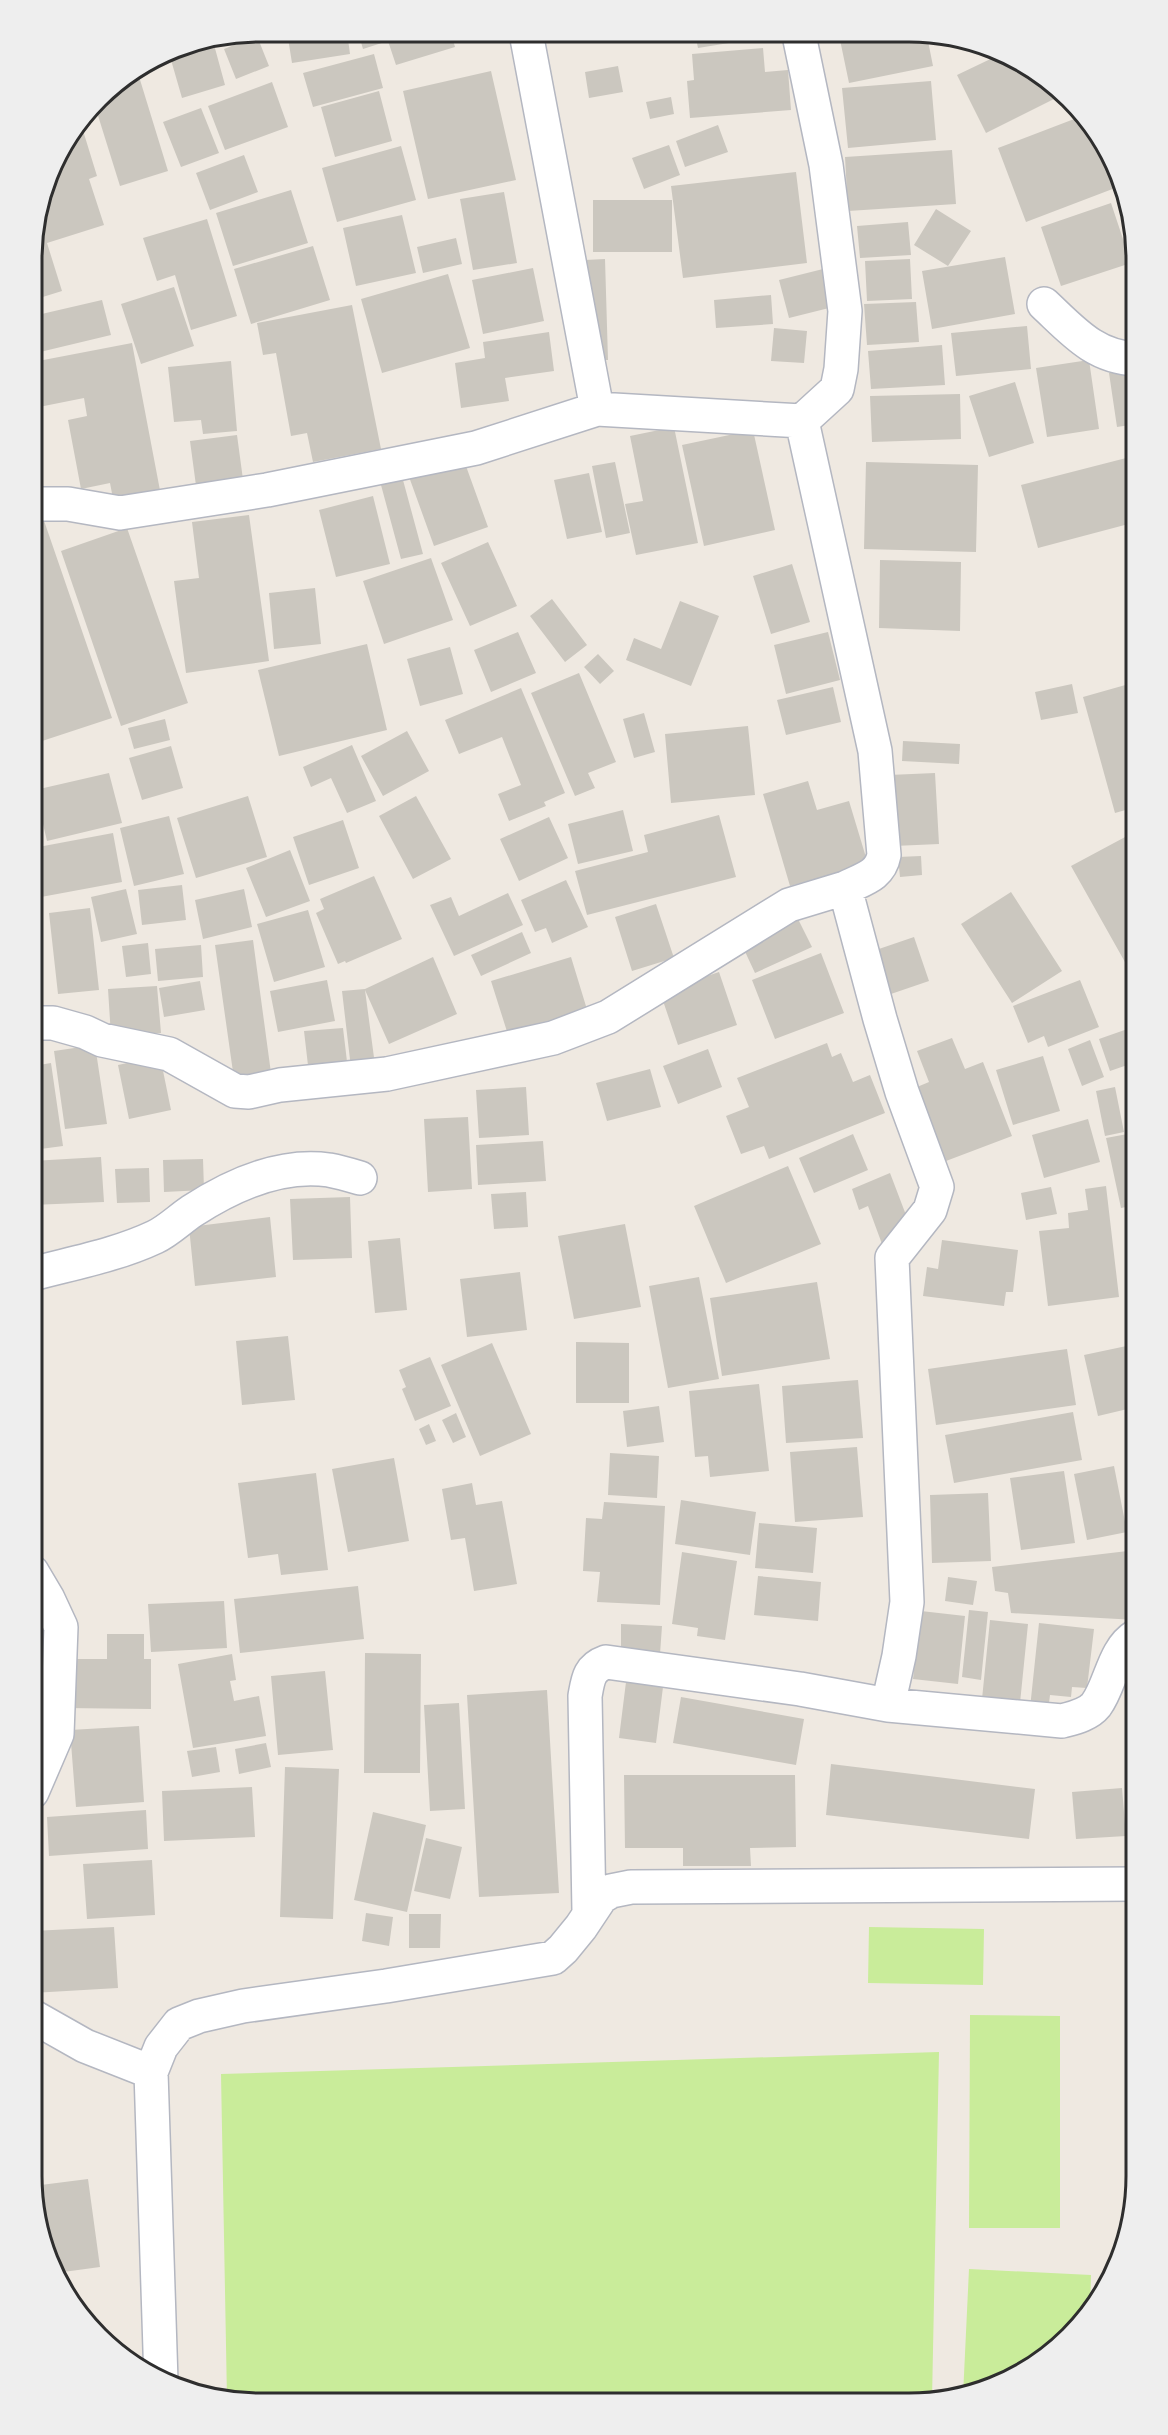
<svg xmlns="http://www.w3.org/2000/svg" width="1168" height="2435" viewBox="0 0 1168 2435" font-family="'Noto Sans',sans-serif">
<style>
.pitch{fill:#c9ec9a}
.building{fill:#cbc7bf}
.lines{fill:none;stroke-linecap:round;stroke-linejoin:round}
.minor-casing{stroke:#b4b7c1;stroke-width:36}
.minor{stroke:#fff;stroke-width:33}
.rim{fill:none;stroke:#2e2e2e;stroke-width:3}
</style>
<rect width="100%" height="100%" fill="#efe9e1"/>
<path class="pitch" d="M869,1927L984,1929L983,1985L868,1983Z
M970,2015L1060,2016V2228H969Z
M939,2052L932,2400L909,2403L227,2399L221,2074Z
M969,2269L1091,2275L1090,2311L1080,2326L1035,2365L963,2396Z"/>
<path class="building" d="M287,32H347L350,54L292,63Z
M358,32H419L422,40L420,33H451L455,47L396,65L388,41L363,49Z
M695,34L759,35L760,38L698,48Z
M839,35L927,36L933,66L849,83Z
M257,36L269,66L236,79L224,49Z
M213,41L225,85L182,98L169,53L185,48V46Z
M763,48L765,72L788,70L791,110L690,118L687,81L694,80L692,54Z
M1003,53L1010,55L1059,88L1064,94L986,133L957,75Z
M374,54L383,88L313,107L303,73Z
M618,66L623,92L589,98L585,72Z
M137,70L168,171L120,186L95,106L109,88Z
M491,71L516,180L428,199L403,91Z
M931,81L936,140L848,148L842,88Z
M272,82L288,127L225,150L208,106Z
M379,91L392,141L335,157L321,107Z
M671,97L674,114L650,119L646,102Z
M201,108L219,153L181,167L163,122Z
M1082,116L1106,145L1123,185L1026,222L998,148Z
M81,124L97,176L89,179L104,225L47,243L62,291L33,300V229L55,158Z
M718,125L728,152L685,167L676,141Z
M669,145L680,175L644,189L632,158Z
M401,146L416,200L337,222L322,168Z
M952,150L956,204L848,211L845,157Z
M244,155L258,192L210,210L196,173Z
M796,172L807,263L683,278L671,186Z
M291,190L308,243L233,266L216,213Z
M504,192L517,263L473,270L460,199Z
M593,200H672V252H593Z
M1111,203L1131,263L1061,286L1041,227Z
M936,209L971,231L948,266L914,245Z
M402,215L416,273L356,286L343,228Z
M207,219L237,316L191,330L175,275L157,281L143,238Z
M908,222L911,255L860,258L857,226Z
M456,238L462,264L423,273L417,247Z
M313,246L330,300L251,324L234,269Z
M1005,257L1015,314L932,329L922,271Z
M605,259L608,360H588L585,260Z
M910,259L912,299L867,301L865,261Z
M533,268L544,321L483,334L472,280Z
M823,269L833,307L789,318L779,280Z
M448,274L470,348L382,373L361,299Z
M174,287L194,346L141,364L121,304Z
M771,295L773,324L716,328L714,300Z
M102,300L111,335L40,352L33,316Z
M916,302L919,342L867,345L864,304Z
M352,305L381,449L313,462L307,433L291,436L276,353L263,355L257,323Z
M1027,326L1031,369L956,376L951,333Z
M774,328L807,331L804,363L771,361Z
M549,332L554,371L505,378L509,401L461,408L455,363L485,358L483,342Z
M132,343L162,501L115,509L110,483L81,489L68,420L87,416L84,398L34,408L33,362Z
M942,345L945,385L871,389L868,351Z
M1089,360L1099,429L1047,437L1036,368Z
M231,361L237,431L203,434L201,420L174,422L168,367Z
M1136,369V424L1117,427L1109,373Z
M1015,382L1034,443L989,457L969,396Z
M960,394L961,439L872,442L870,396Z
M674,427L698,543L636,555L625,504L643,501L630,436Z
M753,430L775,530L704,546L682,445Z
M237,435L244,487L197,493L190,441Z
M462,455L488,527L434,546L408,474Z
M1134,456L1136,467V522L1038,548L1021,485Z
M615,462L630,533L606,538L592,466Z
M866,462L978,465L976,552L864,549Z
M589,473L602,532L567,539L554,480Z
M403,480L423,554L401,559L381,485Z
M373,496L390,564L336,577L319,510Z
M40,509L112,718L33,744V683L38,682L33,667V511Z
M249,515L269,661L186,673L174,581L199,578L192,522Z
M127,528L188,703L121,726L61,551Z
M488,542L517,606L470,626L441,563Z
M431,558L453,620L384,644L363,581Z
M880,560L961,562L960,631L879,628Z
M792,564L810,622L771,634L753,576Z
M315,588L321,644L274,649L269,593Z
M552,599L587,645L565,662L530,616Z
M680,601L719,616L691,686L626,660L634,638L661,649Z
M518,632L536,673L491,692L474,650Z
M828,632L840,680L786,694L774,645Z
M367,644L387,730L279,756L258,670Z
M450,647L463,694L420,706L407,659Z
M598,654L614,671L600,684L584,667Z
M579,673L616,762L588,773L595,788L575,796L531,693Z
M1136,682V807L1115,813L1083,697Z
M1072,684L1078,713L1041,720L1035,692Z
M833,687L841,722L786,735L777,700Z
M521,688L565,793L544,802L546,806L509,821L498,794L521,785L502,737L459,754L445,720Z
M644,713L655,752L634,758L623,719Z
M165,719L170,740L134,749L128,728Z
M748,726L755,795L671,803L665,734Z
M407,731L429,771L383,796L361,756Z
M903,741L960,744L959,764L902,761Z
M352,745L376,801L347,813L331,778L311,787L303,767Z
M171,746L183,788L142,800L129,758Z
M109,773L122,823L47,841L35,790Z
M935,773L939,844L894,846L889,775Z
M808,781L817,810L849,801L868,864L790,886L763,794Z
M248,796L267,857L196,878L177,818Z
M416,796L451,859L413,879L379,816Z
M33,808L42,841L33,843Z
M623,810L633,851L578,864L568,824Z
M719,815L736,877L587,915L575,871L648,852L644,835Z
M169,816L184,874L134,886L120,828Z
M549,817L568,858L519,881L500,839Z
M343,820L359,868L309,885L293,837Z
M113,833L122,882L41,897L33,848Z
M1127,836L1136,853V967L1130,971L1071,866Z
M290,850L310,901L266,917L246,868Z
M921,856L922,875L900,877L898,857Z
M374,876L402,939L346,963L345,961L338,964L316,913L324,909L320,899Z
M566,880L588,927L552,943L546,928L535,932L521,900Z
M182,885L186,920L142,925L138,890Z
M126,889L137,934L101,942L91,897Z
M244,889L252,927L203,939L195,900Z
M1011,892L1062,971L1012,1003L961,924Z
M508,893L523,925L454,956L430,905L451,897L459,916Z
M656,904L674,958L632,971L615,917Z
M90,908L99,990L58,994L49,913Z
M308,910L325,967L274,982L257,924Z
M797,917L812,947L755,973L741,943Z
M522,932L531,953L481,976L471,955Z
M914,937L929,981L888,995L873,951Z
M253,940L271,1073L234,1079L215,945Z
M148,943L151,974L126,977L122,946Z
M201,945L203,977L158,981L155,949Z
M821,953L844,1013L775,1039L752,980Z
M433,957L457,1014L389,1044L365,990L375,1065L351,1068L342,991L365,989Z
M571,957L589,1016L510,1041L491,981Z
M719,972L737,1025L678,1045L660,992Z
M327,980L335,1021L278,1032L270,991Z
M1080,980L1099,1027L1048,1047L1044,1036L1028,1043L1013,1006Z
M200,981L205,1010L164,1017L159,988Z
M157,986L161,1033L111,1036L108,989Z
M1136,1026V1062L1110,1071L1099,1039Z
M343,1028L348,1070L309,1074L304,1031Z
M952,1038L965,1069L983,1062L1012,1136L946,1161L917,1087L929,1082L917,1051Z
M1090,1040L1104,1077L1082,1086L1068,1049Z
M827,1043L832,1057L841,1053L853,1082L870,1075L885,1113L769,1159L764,1146L741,1154L726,1116L749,1107L737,1078Z
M95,1045L107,1124L65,1129L54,1051Z
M708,1049L722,1087L678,1104L663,1066Z
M160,1056L171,1110L129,1119L118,1065Z
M1043,1056L1060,1111L1013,1125L996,1070Z
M51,1063L63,1146L33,1150V1066Z
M650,1069L661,1107L607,1121L596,1083Z
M526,1087L529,1135L479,1138L476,1090Z
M1115,1087L1124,1132L1105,1136L1096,1091Z
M468,1117L472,1189L428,1192L424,1119Z
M1088,1119L1100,1162L1044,1178L1032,1135Z
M1133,1133L1136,1146V1205L1121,1208L1106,1138Z
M853,1134L868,1170L814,1193L799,1158Z
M543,1141L546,1181L478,1185L476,1145Z
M101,1157L104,1202L32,1205V1161Z
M203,1159L204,1190L164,1192L163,1160Z
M788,1166L821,1244L726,1283L694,1206Z
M149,1168L150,1202L117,1203L115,1169Z
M890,1173L906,1215L882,1244L868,1206L859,1210L852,1189Z
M1106,1186L1119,1297L1048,1306L1039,1231L1069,1228L1068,1213L1088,1210L1085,1189Z
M1051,1187L1057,1214L1026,1220L1021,1193Z
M526,1192L528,1227L494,1229L491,1194Z
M350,1197L352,1258L293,1260L290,1199Z
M270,1217L276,1277L195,1286L189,1227Z
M625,1224L641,1307L574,1319L558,1236Z
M400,1238L407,1310L375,1313L368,1241Z
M942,1240L1018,1250L1013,1292H1006L1004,1306L923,1296L927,1267L938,1269Z
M520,1272L527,1330L467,1337L460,1279Z
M699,1277L719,1379L668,1388L649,1286Z
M817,1282L830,1359L722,1376L710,1298Z
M288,1336L295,1400L242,1405L236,1341Z
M576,1342L629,1343V1403H576Z
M492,1343L531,1434L480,1456L441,1365Z
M1136,1344V1407L1098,1416L1084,1355Z
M1067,1349L1076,1405L936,1425L928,1369Z
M430,1357L451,1406L415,1421L402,1389L406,1387L399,1370Z
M858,1380L863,1438L786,1443L782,1386Z
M759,1384L769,1471L710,1477L708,1456L695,1457L689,1391Z
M659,1406L664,1442L627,1447L623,1411Z
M1073,1412L1082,1460L954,1483L945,1435Z
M456,1413L466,1437L453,1443L442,1420Z
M429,1424L436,1441L426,1445L419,1429Z
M857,1447L863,1517L795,1522L790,1452Z
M610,1453L659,1456L657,1498L608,1495Z
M394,1458L409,1541L348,1552L332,1469Z
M1114,1466L1127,1532L1087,1540L1074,1474Z
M1064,1471L1075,1543L1021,1550L1010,1478Z
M316,1473L328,1570L281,1575L278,1554L248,1558L238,1483Z
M472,1483L476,1505L502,1501L517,1584L474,1591L465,1538L451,1540L442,1489Z
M988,1493L991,1561L932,1563L930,1495Z
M681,1500L756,1512L750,1555L675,1544Z
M604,1502L665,1506L660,1605L597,1602L600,1572L583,1571L586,1518L602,1519Z
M759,1523L817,1528L813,1573L755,1568Z
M1136,1550V1620L1011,1613L1008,1593L995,1591L992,1567Z
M682,1552L737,1561L725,1640L697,1636L698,1628L672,1624Z
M758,1576L821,1582L818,1621L754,1615Z
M948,1577L977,1581L973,1605L945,1601Z
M358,1586L364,1639L240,1653L234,1599Z
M224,1601L227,1648L151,1652L148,1604Z
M969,1610L988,1612L981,1680L962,1677Z
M921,1611L965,1616L958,1684L913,1679Z
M990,1620L1028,1624L1020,1703L982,1699Z
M1039,1623L1094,1629L1087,1688L1072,1687L1071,1697L1050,1695L1048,1711L1030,1708Z
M621,1624L662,1626L660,1654L621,1652Z
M32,1633L46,1635L34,1751H32Z
M107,1634H144V1659H151V1709L64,1708V1659H107Z
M365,1653L421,1654L420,1773H364Z
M232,1654L236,1680L230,1681L234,1701L259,1696L266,1736L193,1748L178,1664Z
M325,1671L333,1750L278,1755L271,1676Z
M626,1682L663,1687L656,1743L619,1738Z
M547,1690L559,1893L479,1897L467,1695Z
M681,1697L804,1719L796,1765L673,1743Z
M459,1703L465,1809L430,1811L424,1705Z
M139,1726L144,1802L76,1807L70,1730Z
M266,1743L271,1767L239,1774L235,1749Z
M216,1747L220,1772L192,1777L187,1751Z
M831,1764L1035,1789L1029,1839L826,1815Z
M285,1767L339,1769L333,1919L280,1917Z
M624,1775H795L796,1847L750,1848L751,1866H683V1848H625Z
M252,1787L255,1837L164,1841L162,1791Z
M1122,1788L1126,1836L1076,1839L1072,1792Z
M146,1810L148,1849L49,1856L47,1817Z
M373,1812L426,1825L407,1912L354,1900Z
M426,1838L462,1847L450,1899L414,1891Z
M152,1860L155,1915L87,1919L83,1864Z
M366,1913L393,1917L389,1946L362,1941Z
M409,1914H441L440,1948H409Z
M114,1927L118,1988L32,1993V1931Z
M88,2179L100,2267L56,2273L39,2235L33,2186Z"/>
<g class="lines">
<defs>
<path id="minor" d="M526,33L597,409
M799,35L826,165L845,311L841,369L837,389L802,421
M1044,304C1073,331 1094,357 1136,359
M33,504H68L120,513L267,490L476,448L597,409L802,421L875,751L884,855C880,876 863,879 845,888L880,1019L902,1092L937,1187L930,1210L892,1258L907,1602L899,1656L888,1705L1062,1721C1073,1718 1088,1715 1096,1705C1111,1685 1113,1650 1136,1636
M33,1026L39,1023H53L85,1032L102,1040L169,1054L235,1091L249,1092L280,1085L387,1074L553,1038L608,1017L789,905L845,888
M32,1274C73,1263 117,1255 155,1237C168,1231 180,1219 192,1211C232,1185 280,1163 329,1170C340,1172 350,1175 360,1178
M32,1792L57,1734L61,1627L48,1599L32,1572
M589,1912L585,1696C588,1679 589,1668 606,1662L800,1689L888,1705
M32,2016L85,2046L151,2072
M161,2381L151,2072L161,2047L179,2024L199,2016L243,2006L386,1986L553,1958L563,1949L581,1927L601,1897L611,1891L631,1887L1136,1884"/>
</defs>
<use href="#minor" class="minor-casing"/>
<use href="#minor" class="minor"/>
</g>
<path d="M0 0H1168V2435H0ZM259 42H909A217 217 0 0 1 1126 259V2176A217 217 0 0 1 909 2393H259A217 217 0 0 1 42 2176V259A217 217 0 0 1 259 42Z" fill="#eee" fill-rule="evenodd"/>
<path class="rim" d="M259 42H909A217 217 0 0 1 1126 259V2176A217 217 0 0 1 909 2393H259A217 217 0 0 1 42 2176V259A217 217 0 0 1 259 42Z"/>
</svg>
